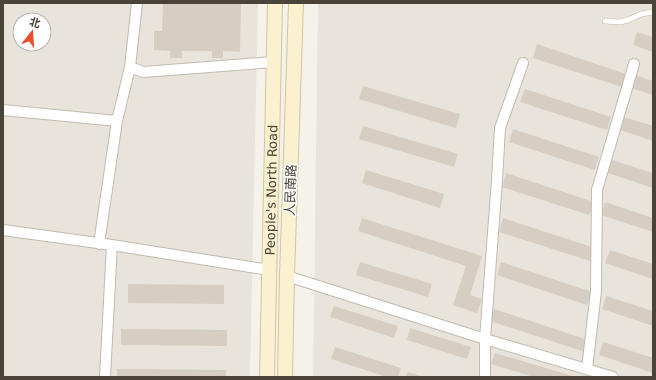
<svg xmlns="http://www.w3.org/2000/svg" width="656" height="380" viewBox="0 0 656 380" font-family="'DejaVu Sans','Noto Sans SC',sans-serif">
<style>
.residential{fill:#e8e4db;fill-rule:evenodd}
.building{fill:#d6cec2}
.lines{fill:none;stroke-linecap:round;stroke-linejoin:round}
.lane-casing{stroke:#c0baaf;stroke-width:6}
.street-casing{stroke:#c0baaf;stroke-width:12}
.secondary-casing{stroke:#d0c59f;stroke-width:16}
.lane{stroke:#fff;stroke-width:5}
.street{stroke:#fff;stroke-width:10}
.secondary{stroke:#fbf1d0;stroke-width:14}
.labels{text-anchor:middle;stroke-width:3;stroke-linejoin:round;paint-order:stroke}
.street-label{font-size:13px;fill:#49433a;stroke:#fff}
</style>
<rect width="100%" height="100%" fill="#f5f2ec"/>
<path class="residential" d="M3,3H258L250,377H3ZM20,20H44V44H20Z
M318,3H653V377H313Z"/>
<path class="building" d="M163,3H241L240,52L223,51V58H212V51H182V58H170V51L154,50V31H162Z
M637,32L653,37V52L633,45Z
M537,44L626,74L622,87L533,58Z
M635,75L653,81V95L631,88Z
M363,86L460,114L456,128L359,99Z
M525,89L611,117L607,130L520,102Z
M624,117L653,126V141L620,130Z
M363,126L458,154L454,167L359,139Z
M513,129L599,157L595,170L509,142Z
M612,160L653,173V188L608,173Z
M366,170L444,194L440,208L362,183Z
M506,173L594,202L589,215L502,187Z
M605,202L653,218V232L601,215Z
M362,218L482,256L470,295L482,299L477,313L453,305L466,266L358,231Z
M503,218L595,248L590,261L499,232Z
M610,250L653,264V279L605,263Z
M360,262L432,284L428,297L356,275Z
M501,262L592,292L587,305L497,275Z
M128,284L224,285V304L128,303Z
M606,296L653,311V326L602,309Z
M334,306L398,326L394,338L330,317Z
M494,309L588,340L585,352L490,321Z
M410,328L471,347L467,359L407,340Z
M121,329L227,330V346L121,345Z
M603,342L653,358V373L599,355Z
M335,347L401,368L398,377H387L331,359Z
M495,353L576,377H534L491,364Z
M117,369L226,370V377H117Z
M408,372L424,377H406Z"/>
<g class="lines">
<defs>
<path id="lane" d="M605,21L620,22L628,20L641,14L653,12"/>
<path id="street" d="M130,67L143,72L274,62
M3,110L117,121
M3,230L112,245L269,270
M99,244L117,121L130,67L137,3
M287,276L485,339L613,377
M587,369L596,291L597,190L634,64
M105,377L112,245
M485,377V339L497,180L500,128L523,63"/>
<g id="secondary">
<path id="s1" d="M267,377L275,3"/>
<path d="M285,377L287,276L296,3"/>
</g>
</defs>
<use href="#lane" class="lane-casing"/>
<use href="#street" class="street-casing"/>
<use href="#secondary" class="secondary-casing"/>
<use href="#lane" class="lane"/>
<use href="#street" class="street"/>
<use href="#secondary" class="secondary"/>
</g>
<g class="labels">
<g class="street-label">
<text dy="5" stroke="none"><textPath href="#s1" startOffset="187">People's North Road</textPath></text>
<text transform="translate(290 190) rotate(-88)" y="5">人民南路</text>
</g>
</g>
<rect width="656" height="380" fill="none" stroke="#49433a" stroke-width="8"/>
<g transform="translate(32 32) rotate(17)"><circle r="19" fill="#ffffff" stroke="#b6b4b0"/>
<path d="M0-3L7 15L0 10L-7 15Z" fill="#e94f2f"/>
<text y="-6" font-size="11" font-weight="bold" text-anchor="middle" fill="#49433a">北</text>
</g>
</svg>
